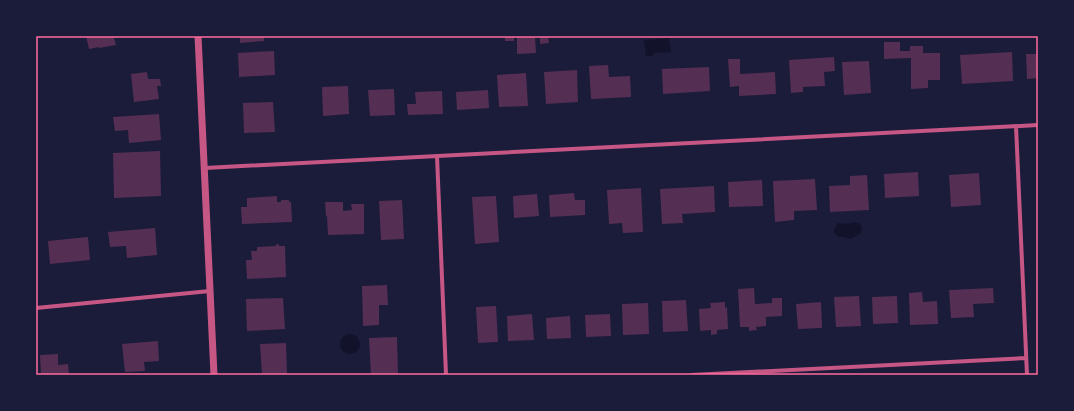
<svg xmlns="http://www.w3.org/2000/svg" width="1074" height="411" viewBox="0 0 1074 411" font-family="'Nunito Sans',sans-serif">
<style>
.water{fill:#12122b}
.building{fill:#542f53}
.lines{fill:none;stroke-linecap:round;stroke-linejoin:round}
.minor{stroke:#c65784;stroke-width:4}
.tertiary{stroke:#c65784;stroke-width:7}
.neatline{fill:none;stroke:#ff6b9d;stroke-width:1.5}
</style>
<rect width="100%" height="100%" fill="#1b1b3a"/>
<path class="water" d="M669,38L671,52L653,53V56H646L644,40Z
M855,222L860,224L862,228L861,233L850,239L844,237H839L834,233V230L838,223L847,224Z
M340 344a10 10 0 1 1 20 0a10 10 0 1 1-20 0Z"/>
<path class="building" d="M86,36H119V37L114,38L116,45L99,48V47L89,49Z
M240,36H264V41L240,43Z
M505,36H514V41H505Z
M517,36H535L536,53L517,54Z
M540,37H548L549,43L540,44Z
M884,42H900V51H910V46H923V53H940V80H928V88L911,89V58L884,59Z
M274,51L275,75L239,77L238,53Z
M1012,52L1013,81L962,84L960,55Z
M1026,54H1038V78L1027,79Z
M834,57L835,71L824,72L825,86L803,87V92L791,93L789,60Z
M728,59H740V74L775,72L776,94L739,96V86L730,87Z
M869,61L871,93L844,95L842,62Z
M608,65L609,77L630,76L631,97L591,99L589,66Z
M709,67L710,91L663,94L662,69Z
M577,70L578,102L546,104L544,72Z
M147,72L148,79H160L161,86H157L159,99L134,102L131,74Z
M526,73L528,106L499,107L497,75Z
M348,86L349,114L323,116L322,87Z
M394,89L395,115L370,116L368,90Z
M488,90L489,108L457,110L456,92Z
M442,91L443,114L408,115L407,104H416L415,92Z
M273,102L275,132L244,133L243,103Z
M159,114L161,140L129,143L128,130L115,131L113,117Z
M160,151L161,196L114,198L113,153Z
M918,172L919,196L885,198L884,174Z
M979,173L981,205L951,207L949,175Z
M867,175L869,210L830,212L829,186L850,185V176Z
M815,179L817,210L794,211V220L775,222L773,181Z
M762,180L763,206L729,207L728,182Z
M714,186L715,212L682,214L683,223L662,224L660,189Z
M641,188L643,232L623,233L622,223L609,224L607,190Z
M574,193L575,200H585V215L550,217L549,195Z
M537,194L539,216L514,218L513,196Z
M277,196V202H281V200H289V202H291L292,222L242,224L241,207H247V198Z
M496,196L499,242L475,244L472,197Z
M402,200L404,239L381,240L379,201Z
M325,202H343V211L352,210L351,204H364V234L328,235L327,216H326Z
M155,228L157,255L127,258L126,246L110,247L108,232Z
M88,237L90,260L50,264L48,241Z
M279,244V246H285L286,277L247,279L246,260H252L251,251H257V247L276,246L275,245Z
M387,285L388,305H379V325L363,326L362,286Z
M754,288L755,304L772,303V298H782V316L766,317V326L756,327L757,330L749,331V327H740L738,289Z
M993,288L994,303L973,304L974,317L951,318L949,290Z
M922,292L923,302L937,301L938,324L910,325L909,293Z
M859,296L861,326L836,327L834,297Z
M897,296L898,323L873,324L872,297Z
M283,298L285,329L247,331L246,299Z
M686,300L688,331L663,332L662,301Z
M725,302V308L727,307L728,329L717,330V334L711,335V330L700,331L699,309L711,308L710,303Z
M821,302L822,328L798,329L796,304Z
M648,303L649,334L623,335L622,304Z
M496,306L498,342L478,343L476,307Z
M532,314L534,340L508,341L507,316Z
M610,314L611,336L586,337L585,315Z
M570,316L571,338L547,339L546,318Z
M397,337L398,375H371L369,338Z
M158,341L159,361L144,362L145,371L125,372L122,344Z
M286,343L287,375H262L260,344Z
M58,354V365L68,364L69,375H41L40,355Z"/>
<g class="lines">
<path class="minor" d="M1016,126L1027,375
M437,156L446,375
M205,168L1038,125
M36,308L210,291
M692,375L1026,358"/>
<path class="tertiary" d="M198,36L214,375"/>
</g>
<rect width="1074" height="411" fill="none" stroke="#1b1b3a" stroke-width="74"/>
<rect x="37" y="37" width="1000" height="337" class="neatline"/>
</svg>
